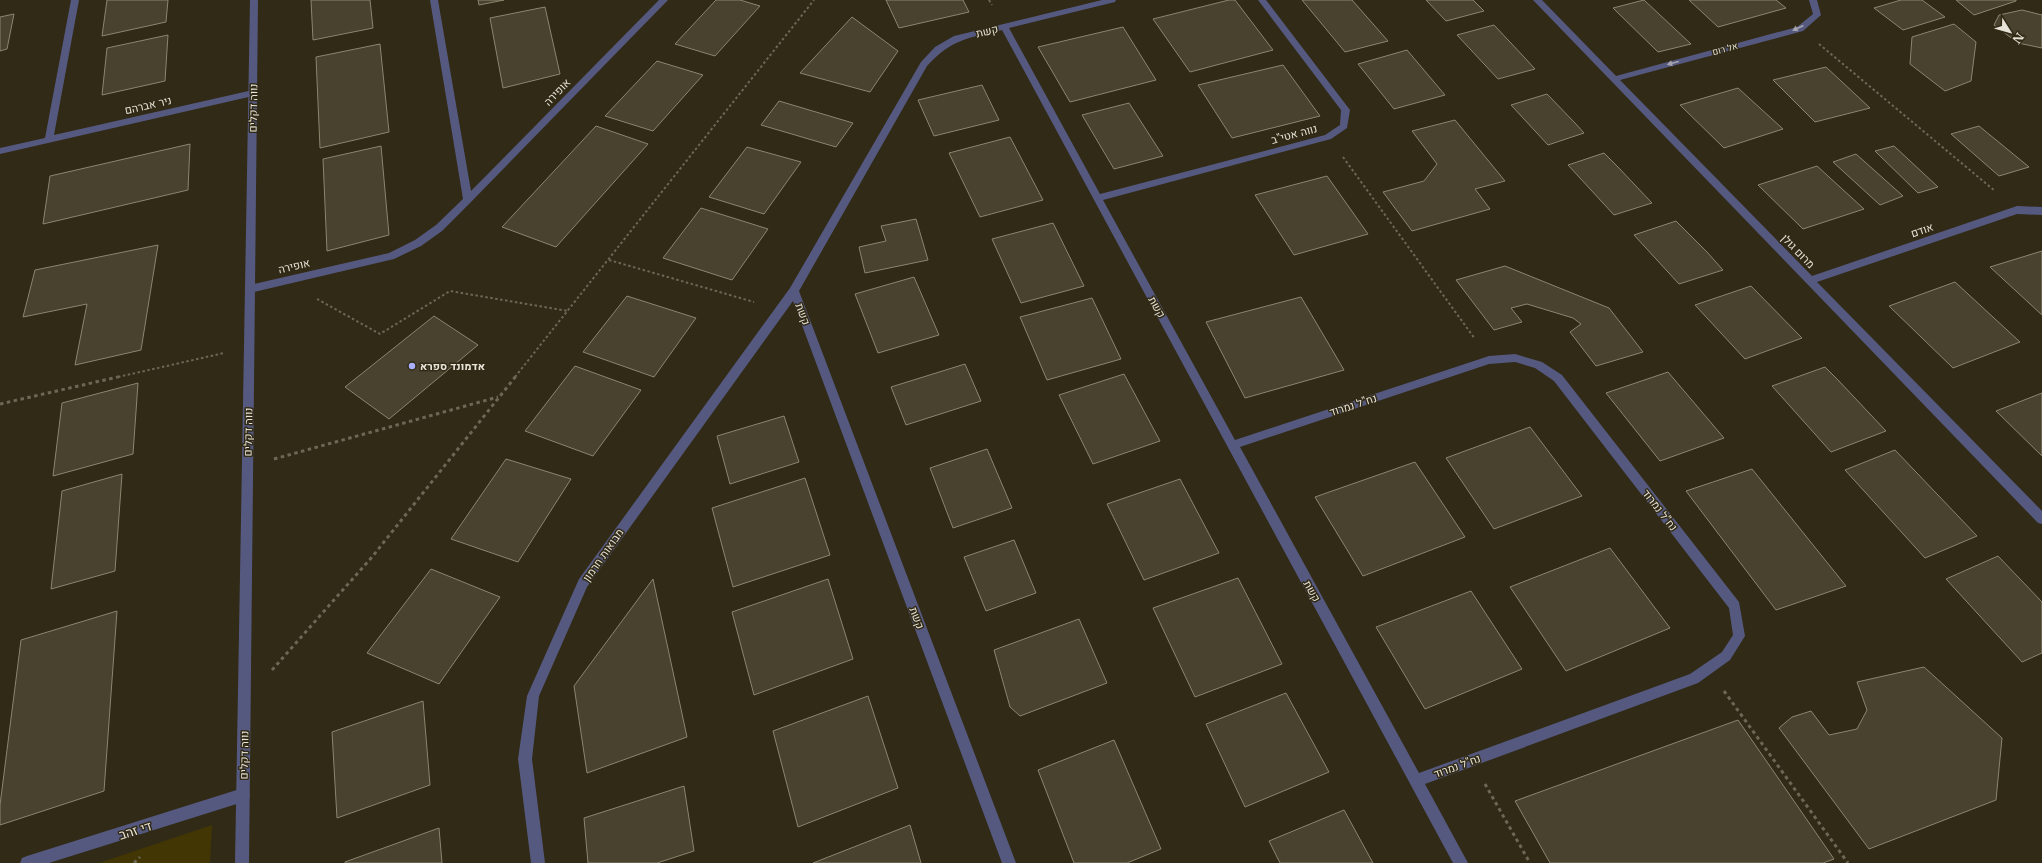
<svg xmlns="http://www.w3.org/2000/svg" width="2042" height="863" viewBox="0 0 2042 863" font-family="'Libre Baskerville',Heebo,serif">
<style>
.green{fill:#433605}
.building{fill:#48422e;stroke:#8c866f}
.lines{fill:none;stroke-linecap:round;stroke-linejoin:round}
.path-far1{stroke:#6d6756;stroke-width:2;stroke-dasharray:2.5 2.5;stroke-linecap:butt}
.path{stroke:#6d6756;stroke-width:3;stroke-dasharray:3.5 3.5;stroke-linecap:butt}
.minor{fill:#56597f;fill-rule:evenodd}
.tertiary{fill:#56597f;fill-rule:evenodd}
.oneway{fill:#a6a5af}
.poi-dot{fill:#a9b0fc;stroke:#302a16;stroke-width:1.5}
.labels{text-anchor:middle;stroke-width:3;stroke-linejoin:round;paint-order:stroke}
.far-street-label{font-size:9px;fill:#e7e3d7;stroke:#302a16}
.street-label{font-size:11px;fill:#e7e3d7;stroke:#302a16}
.poi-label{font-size:11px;font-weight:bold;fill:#e7e3d7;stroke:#302a16;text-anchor:start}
.near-street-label{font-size:13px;fill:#e7e3d7;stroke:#302a16}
</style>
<rect width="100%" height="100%" fill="#302a16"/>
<path class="green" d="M212,825L210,863H99Z"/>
<path class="building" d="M107,0H168L166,22L102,36Z
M311,0H370L373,28L313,40Z
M478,0H504L479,5Z
M716,0H740L760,6L715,56L675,44Z
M886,0H963L969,12L899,28Z
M1229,0H1235L1273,50L1190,72L1153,19Z
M1302,0H1352L1388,41L1345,52Z
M1426,0H1473L1484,11L1446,21Z
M1644,0L1691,44L1658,52L1613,8Z
M1689,0H1776L1786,8L1718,27Z
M1901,0H1922L1945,17L1903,30L1874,8Z
M1956,0H2016V1L1974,15Z
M545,7L560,74L503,88L490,18Z
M2022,10L2042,15V48L2018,43L1994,25L1999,15Z
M14,14L7,49L0,51V17Z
M852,17L898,51L870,92L800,73Z
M1954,24L1976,42L1971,81L1945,91L1910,64L1912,37Z
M1494,25L1524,57L1535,69L1498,79L1457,35Z
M1123,27L1156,80L1070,102L1038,47Z
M168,35L165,81L102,95L107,48Z
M380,44L389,132L320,148L316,57Z
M1407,50L1445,95L1394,109L1358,64Z
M657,61L703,75L653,131L605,116Z
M1283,65L1320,116L1232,138L1198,85Z
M1826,67L1870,108L1815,122L1773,80Z
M982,85L999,120L934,136L918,100Z
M1738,88L1783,129L1724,148L1680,105Z
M1547,94L1575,123L1584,133L1548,145L1511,105Z
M779,101L853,123L836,147L761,125Z
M1129,103L1163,156L1114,169L1082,115Z
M1455,120L1505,181L1475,189L1490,209L1412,231L1383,192L1424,181L1437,164L1412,131Z
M596,126L648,144L556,247L502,227Z
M1979,126L2029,167L1999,176L1951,134Z
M1010,137L1043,200L980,217L949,153Z
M190,144L188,190L43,224L50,176Z
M381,146L389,235L327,251L323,159Z
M1894,146L1938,187L1918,193L1875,151Z
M747,147L801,162L764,214L709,197Z
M1604,153L1617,166L1652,203L1614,215L1568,165Z
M1856,154L1903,196L1880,205L1833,162Z
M1817,166L1864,209L1803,229L1758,185Z
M1327,176L1368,234L1294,255L1255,195Z
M701,208L768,229L732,280L663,258Z
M916,219L928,260L865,273L859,247L886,241L881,226Z
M1676,221L1707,252L1723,270L1679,284L1634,235Z
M1053,223L1084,286L1021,303L992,239Z
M158,245L141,350L75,365L87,304L23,317L35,270Z
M2042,251V315L1990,267Z
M1505,266L1609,308L1643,352L1596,366L1570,332L1581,324L1573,318L1527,304L1511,308L1522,322L1494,330L1456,280Z
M914,277L939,335L878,353L855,294Z
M1955,282L2020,342L1953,368L1889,306Z
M1751,286L1802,338L1745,359L1695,305Z
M627,296L696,318L654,377L583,352Z
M1301,297L1344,370L1245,398L1206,322Z
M1092,298L1121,359L1047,380L1020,317Z
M434,316L478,345L389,419L345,387Z
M965,364L981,401L906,425L891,387Z
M575,366L641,390L593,456L525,431Z
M1825,367L1838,380L1886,431L1831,452L1772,386Z
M1668,372L1724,438L1660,461L1606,393Z
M1124,374L1160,441L1093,464L1059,395Z
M138,383L133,454L53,476L62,403Z
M2042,393V456L1996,411Z
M784,416L799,462L730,484L717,436Z
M1530,427L1582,496L1494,529L1446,458Z
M987,449L1012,508L953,528L930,468Z
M1895,450L1958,516L1977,536L1925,558L1845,470Z
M506,459L571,479L518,562L451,539Z
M1415,462L1465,537L1363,576L1315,497Z
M1752,469L1846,586L1776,610L1686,491Z
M122,474L115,571L51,589L62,491Z
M805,478L830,555L733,587L712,508Z
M1180,479L1219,553L1144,580L1107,504Z
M1014,540L1036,593L986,611L964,557Z
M1610,548L1670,628L1566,671L1510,587Z
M1998,556L2042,602V653L2022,662L1946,579Z
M431,569L500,597L439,684L367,653Z
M1238,578L1282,664L1195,697L1153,608Z
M653,579L687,737L587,773L574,686Z
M828,579L853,659L754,695L732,612Z
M1471,591L1522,669L1425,709L1376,627Z
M117,611L104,791L0,825V805L21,640Z
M1079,619L1107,683L1020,716L1010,707L994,650Z
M1924,667L2002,738L1996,800L1869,849L1779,728L1792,717L1811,711L1829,735L1857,729L1867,710L1857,682Z
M1286,693L1329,772L1245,807L1206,724Z
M868,696L898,788L798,827L773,731Z
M423,701L430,785L337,818L332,732Z
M1738,720L1834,859L1823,863H1550L1515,801Z
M1114,740L1161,849L1127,863H1074L1038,770Z
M684,786L694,851L657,863H588L584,818Z
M1344,810L1373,863H1280L1269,841Z
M910,825L921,863H813Z
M439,828L442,863H345V862Z"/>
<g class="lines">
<path class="path-far1" d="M989,0L992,5
M1819,44L1995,191
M1343,157L1475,339
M609,260L754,302
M317,299L380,334L450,291L568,311
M118,377L224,353
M515,377L814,0"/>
<path class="path" d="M0,404L122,376
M274,459L498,397
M272,670L372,557L516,376
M1724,691L1848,863
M1485,784L1530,863
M134,863L140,857"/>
<path class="minor" d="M71,0H79L54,135L253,90L257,93L253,96L0,154V148L45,138Z
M430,0H438L471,191L659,0H668L471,202L442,231L421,246L394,259L250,293L246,292L245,289L250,285L389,253L415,240L436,225L463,199Z
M1102,0H1116L1115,2L1009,28L1100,194L1325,135L1340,125L1341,110L1258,0H1266L1350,110L1347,128L1331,139L1103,200L1235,440L1489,356L1515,354L1542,362L1562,375L1739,602L1745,636L1730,660L1698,683L1425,784L1468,863H1453L1002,30C968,38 952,39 927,66L799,291L1016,863H1002L793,301L587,587L539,696L532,759L545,863H531L518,759L527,696L579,579L790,288L921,62L935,47L954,36ZM1515,362L1535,368L1554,381L1729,608L1733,635L1722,652L1690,674L1419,773L1240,447L1489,364Z
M1533,0H1542L1616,76L1797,27L1813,14L1809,0H1817L1821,15L1803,31L1620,80L1812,276L2017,206L2042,207V215L2017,214L1817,282L2042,511V524L2038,523Z
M243,788L248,790L250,795L248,800L243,802L49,863H20L22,858L27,856Z"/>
<path class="tertiary" d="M250,0H258L249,863H235Z"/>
</g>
<defs><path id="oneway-solid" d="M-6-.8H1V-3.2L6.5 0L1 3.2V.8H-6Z"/></defs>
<g class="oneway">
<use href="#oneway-solid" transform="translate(1798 28) rotate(155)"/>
<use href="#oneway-solid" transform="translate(1673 63) rotate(165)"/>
</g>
<circle class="poi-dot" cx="412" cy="366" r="4"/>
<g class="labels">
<g class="far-street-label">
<text transform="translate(1725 49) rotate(-15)" y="3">אל רום</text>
</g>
<g class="street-label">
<text transform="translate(987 31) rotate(-14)" y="4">קשת</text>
<text transform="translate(557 92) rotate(-46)" y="4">אופירה</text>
<text transform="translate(148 105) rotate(-13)" y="4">ניר אברהם</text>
<text transform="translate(253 108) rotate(-89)" y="4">נווה דקלים</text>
<text transform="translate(1294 134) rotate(-15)" y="4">נווה אטי"ב</text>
<text transform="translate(1922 230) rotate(-19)" y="4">אודם</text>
<text transform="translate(1798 251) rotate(46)" y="4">מרום גולן</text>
<text transform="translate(294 266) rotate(-13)" y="4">אופירה</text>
<text transform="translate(1157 307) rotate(61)" y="4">קשת</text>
<text transform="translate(803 314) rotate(69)" y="4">קשת</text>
<text transform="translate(1353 405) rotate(-18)" y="4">נח"ל נמרוד</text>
<text transform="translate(248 432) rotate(-89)" y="4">נווה דקלים</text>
<text transform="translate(1660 510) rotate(52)" y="4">נח"ל נמרוד</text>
<text transform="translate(603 555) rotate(-55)" y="4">מבואות חרמון</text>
<text transform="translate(1312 591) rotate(61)" y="4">קשת</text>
<text transform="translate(917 618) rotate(69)" y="4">קשת</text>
<text transform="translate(244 755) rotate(-89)" y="4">נווה דקלים</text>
<text transform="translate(1457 766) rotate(-20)" y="4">נח"ל נמרוד</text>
</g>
<g class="poi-label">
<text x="420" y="370">אדמונד ספרא</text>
</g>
<g class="near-street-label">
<text transform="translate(135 830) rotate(-17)" y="5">די זהב</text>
</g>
</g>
<g transform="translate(2010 32) rotate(127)" stroke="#302a16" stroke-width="3" paint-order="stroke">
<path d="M0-3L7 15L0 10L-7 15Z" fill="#e7e3d7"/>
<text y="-6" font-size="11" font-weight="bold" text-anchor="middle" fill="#e7e3d7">N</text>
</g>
</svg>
